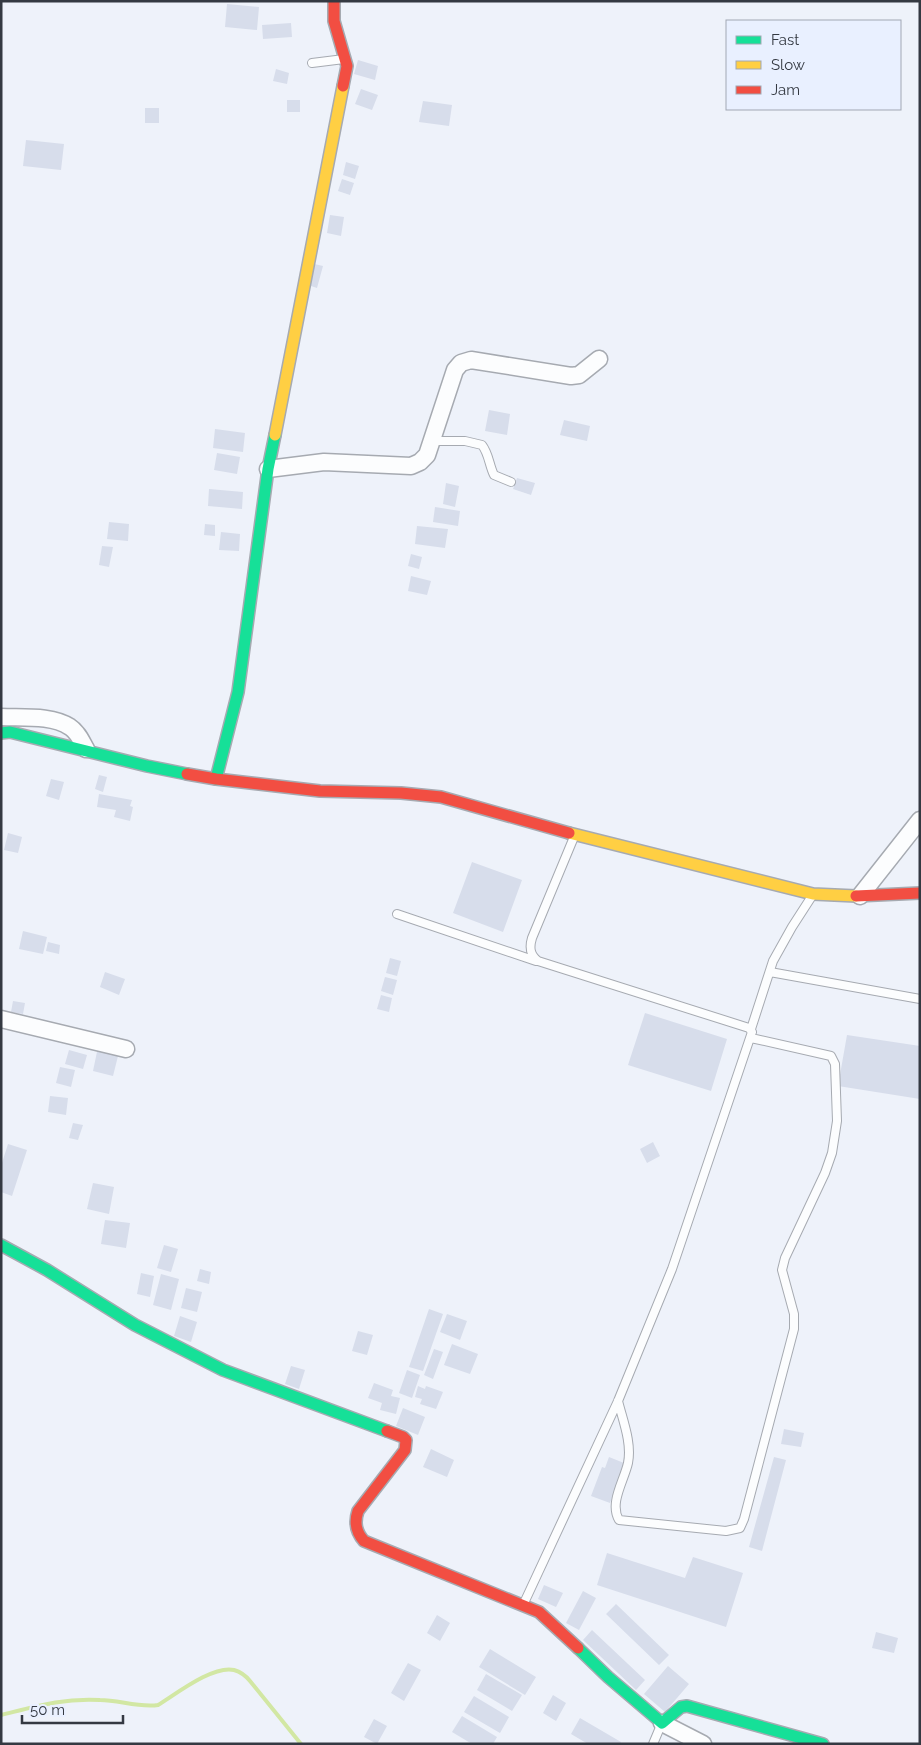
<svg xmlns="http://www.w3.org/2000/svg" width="921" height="1745" viewBox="0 0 921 1745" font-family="Raleway,sans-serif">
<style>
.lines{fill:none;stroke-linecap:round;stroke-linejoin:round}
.stream{stroke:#d2e7a3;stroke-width:4}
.building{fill:#d7ddeb}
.lane-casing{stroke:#a6aab1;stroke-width:10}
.street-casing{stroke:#a6aab1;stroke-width:19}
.fast-casing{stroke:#a6aab1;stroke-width:14}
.slow-casing{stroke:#a6aab1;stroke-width:14}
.jam-casing{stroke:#a6aab1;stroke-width:14}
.lane{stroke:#fcfdfe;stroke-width:8}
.street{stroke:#fcfdfe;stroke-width:16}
.fast{stroke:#16e098;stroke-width:11}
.slow{stroke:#ffcf43;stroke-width:11}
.jam{stroke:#f24e42;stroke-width:11}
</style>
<rect width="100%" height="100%" fill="#eef2fa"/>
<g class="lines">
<path class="stream" d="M1,1715C37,1706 62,1698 100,1700C119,1700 139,1708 158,1705C176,1694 213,1665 234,1670C241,1672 246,1676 250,1681L301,1744"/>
</g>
<path class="building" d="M227,4L259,7L257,30L225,27Z
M291,23L292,37L263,39L262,25Z
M358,60L378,66L375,80L354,74Z
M276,69L289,73L287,84L273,81Z
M361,89L378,95L372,110L355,104Z
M287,100H300V112H287Z
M423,101L452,105L449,126L419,122Z
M145,108H159V123H145Z
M26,140L64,144L61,170L23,166Z
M346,162L359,166L355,179L343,175Z
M342,179L354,183L350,195L338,191Z
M330,215L344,217L341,236L327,233Z
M310,263L323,266L317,288L305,284Z
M489,410L510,414L507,435L485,431Z
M564,420L590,426L587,441L560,435Z
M215,429L245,433L243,452L213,448Z
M217,453L240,457L237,474L214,470Z
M517,478L535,483L531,495L513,489Z
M446,483L459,486L455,507L443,504Z
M209,489L243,492L242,509L208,506Z
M435,507L460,511L458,526L433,522Z
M109,522L129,524L128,541L107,539Z
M205,524L215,525V536L204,535Z
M417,526L448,529L445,548L415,544Z
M221,532L240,534L239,551L219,550Z
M102,546L113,547L109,567L99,565Z
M411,554L422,557L419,569L408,566Z
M411,576L431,581L427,595L408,591Z
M99,775L107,777L103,792L95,789Z
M51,779L64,782L59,800L46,796Z
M99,794L132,800L130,806L133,807L130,821L114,817L116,810L97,807Z
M8,833L22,837L18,853L4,850Z
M472,862L522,880L503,932L453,913Z
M23,931L47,937L43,954L19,949Z
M48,942L60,945L59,954L46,951Z
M390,958L401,961L397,976L386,973Z
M105,972L125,979L119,995L100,987Z
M385,977L397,980L393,995L381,991Z
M381,995L392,998L389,1012L377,1009Z
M13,1001L25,1003L23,1014L11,1012Z
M645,1013L727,1039L711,1091L628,1065Z
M847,1035L920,1046V1099L838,1086Z
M98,1047L119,1052L113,1076L93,1071Z
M69,1050L87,1055L83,1069L65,1064Z
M60,1067L75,1070L71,1087L56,1083Z
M50,1096L68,1098L66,1115L48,1112Z
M73,1123L83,1125L78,1140L69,1138Z
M653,1142L660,1156L647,1163L640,1149Z
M8,1144L27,1150L12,1196L1,1192V1166Z
M93,1183L114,1187L109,1214L87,1209Z
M105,1220L130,1223L126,1248L101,1244Z
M164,1245L178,1249L171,1272L157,1268Z
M200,1269L211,1272L209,1284L197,1281Z
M141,1273L154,1276L150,1297L137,1294Z
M161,1274L179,1279L171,1310L153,1305Z
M186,1288L202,1292L197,1312L181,1308Z
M429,1309L443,1314L423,1371L409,1367Z
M447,1314L467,1321L460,1340L440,1332Z
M180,1316L197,1322L191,1342L174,1336Z
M358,1331L373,1335L367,1355L352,1351Z
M452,1344L478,1354L470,1374L444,1365Z
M434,1349L443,1352L433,1379L424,1375Z
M291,1366L305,1370L299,1389L285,1384Z
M407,1370L420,1375L412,1398L399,1393Z
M374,1383L393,1390L391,1396L400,1398L396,1414L380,1410L382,1403L368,1398Z
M418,1386L425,1389L426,1386L443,1392L436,1409L420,1404L422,1399L415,1397Z
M403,1408L425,1417L418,1435L396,1426Z
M784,1429L804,1433L801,1447L781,1444Z
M431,1449L454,1460L447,1477L423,1467Z
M609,1457L624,1463L610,1503L591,1496L602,1467L605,1468Z
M774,1457L786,1460L762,1551L749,1547Z
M607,1553L685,1578L693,1557L743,1573L726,1627L597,1585Z
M544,1585L563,1593L556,1607L538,1599Z
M583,1591L596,1598L579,1630L566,1623Z
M616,1604L669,1655L659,1665L606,1614Z
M437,1615L450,1623L440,1641L427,1633Z
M592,1630L645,1680L636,1690L583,1640Z
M876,1632L898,1638L894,1653L872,1648Z
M490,1649L536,1677L525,1695L479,1667Z
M408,1663L421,1670L404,1701L391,1693Z
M668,1666L689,1684L665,1712L644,1694Z
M486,1674L522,1695L512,1711L477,1690Z
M553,1695L566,1703L556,1721L543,1713Z
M474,1696L509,1717L500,1733L464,1712Z
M462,1716L497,1737L493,1744H472L452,1732Z
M580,1718L621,1742L620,1744H588L571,1734Z
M374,1719L387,1726L377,1744L364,1737Z"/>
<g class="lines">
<defs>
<path id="lane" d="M312,63L344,59
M431,441H465L482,445C489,454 489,465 494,475L511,482
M397,914L536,961
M770,972L920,999
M751,1029L773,961L792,927L812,896
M618,1401C623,1421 632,1443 628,1463C624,1481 609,1503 619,1520L726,1531L740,1528L744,1519L794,1329V1314L782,1270L785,1258L825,1173L832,1153L837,1121L835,1064L831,1056L751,1038
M524,1603L618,1401L672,1269L752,1032L749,1028L538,961C530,955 529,948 532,938L574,837
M653,1744L661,1725"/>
<path id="street" d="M268,469L324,462L411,466L420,462L427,455L455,370L461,363L471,360L571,376L579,375L599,359
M1,717C23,718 52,715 70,727C78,732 82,742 86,749
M860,896L920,820
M1,1019L126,1049
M662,1723L703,1744"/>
<path id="fast" d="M1,733L10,732L147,766L187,774
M216,779L238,692L268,469L275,435
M1,1245L47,1270L135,1325L223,1370L387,1431
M578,1648L608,1677L662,1723L681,1707L687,1706L823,1744"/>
<path id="slow" d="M275,435L343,86
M569,833L813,894L856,896"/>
<path id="jam" d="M334,1V21L347,66L343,86
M187,774L216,779L320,791L401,793L441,797L569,833
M856,896L920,893
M387,1431L403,1437L406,1440L405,1450L358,1511C354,1523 356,1532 364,1541L539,1612L578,1648"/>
</defs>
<use href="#lane" class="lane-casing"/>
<use href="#street" class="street-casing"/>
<use href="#fast" class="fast-casing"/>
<use href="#slow" class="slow-casing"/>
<use href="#jam" class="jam-casing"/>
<use href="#lane" class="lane"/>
<use href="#street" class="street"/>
<use href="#fast" class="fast"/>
<use href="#slow" class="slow"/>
<use href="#jam" class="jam"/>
</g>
<rect width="921" height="1745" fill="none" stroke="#343942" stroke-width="5"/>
<rect x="726" y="20" width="175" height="90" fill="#e9f0ff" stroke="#a1a7b3"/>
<rect x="736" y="36" width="25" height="8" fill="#16e098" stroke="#a1a7b3"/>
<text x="771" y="45" font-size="15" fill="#343942">Fast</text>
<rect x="736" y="61" width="25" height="8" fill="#ffcf43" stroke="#a1a7b3"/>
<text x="771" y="70" font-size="15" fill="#343942">Slow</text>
<rect x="736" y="86" width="25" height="8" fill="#f24e42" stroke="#a1a7b3"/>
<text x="771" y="95" font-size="15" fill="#343942">Jam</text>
<path d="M22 1715v8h101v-8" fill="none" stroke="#343942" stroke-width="2.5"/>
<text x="30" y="1715" font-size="15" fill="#343942" stroke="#e9f0ff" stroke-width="4" paint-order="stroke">50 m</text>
</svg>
